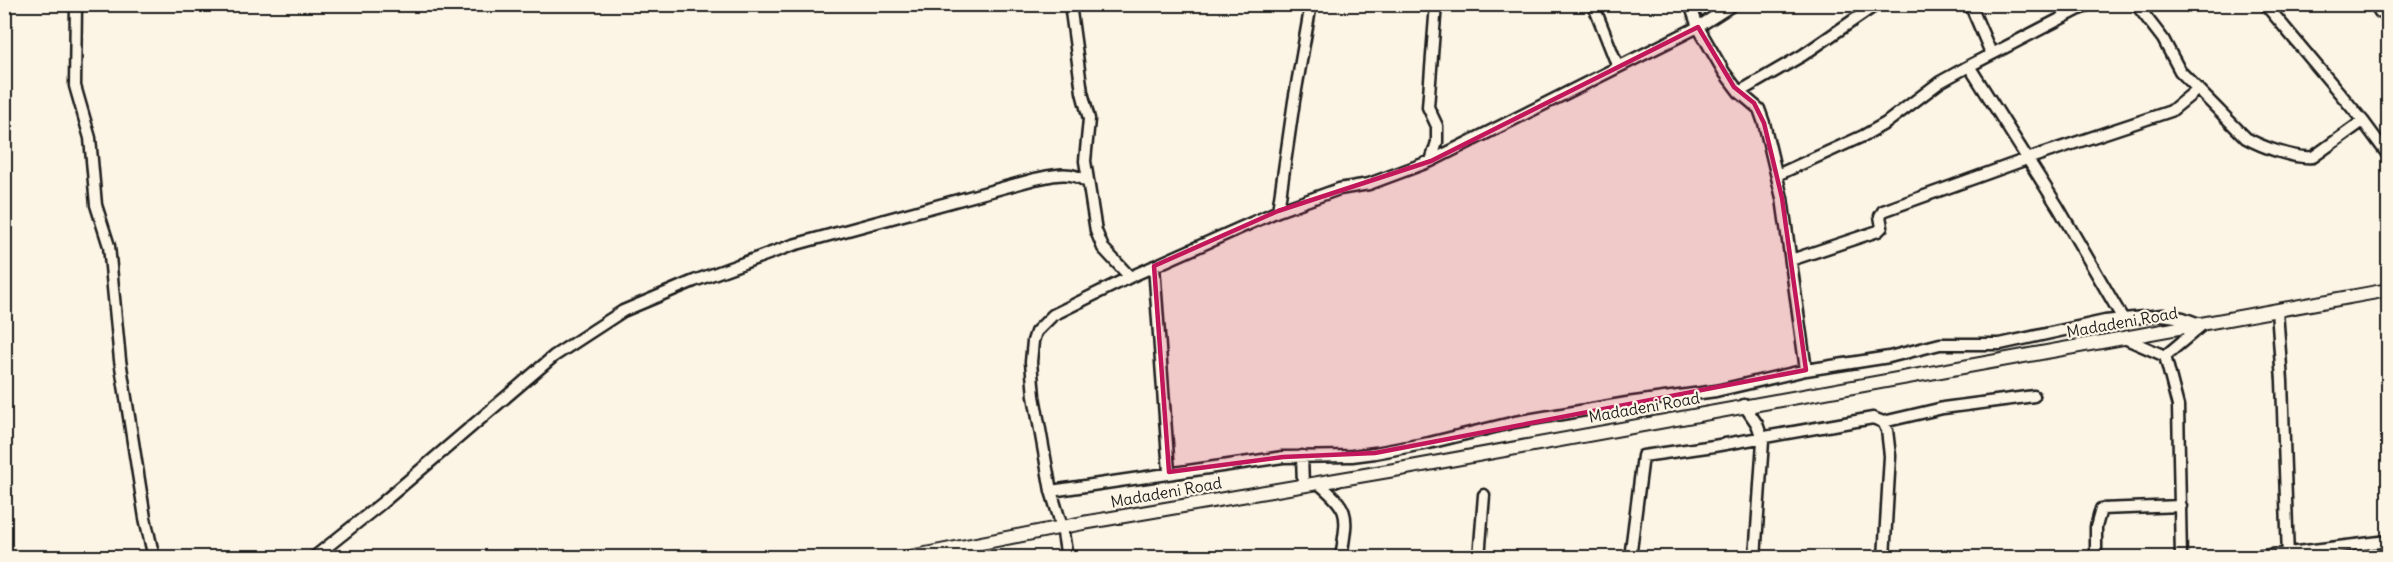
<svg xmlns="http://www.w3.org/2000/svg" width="2393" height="562" viewBox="0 0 2393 562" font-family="Delius,sans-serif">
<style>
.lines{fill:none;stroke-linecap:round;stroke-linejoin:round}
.minor-casing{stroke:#1c1c1c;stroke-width:15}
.tertiary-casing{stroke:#1c1c1c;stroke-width:16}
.minor{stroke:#fcf5e5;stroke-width:10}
.tertiary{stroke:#fcf5e5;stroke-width:12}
.marked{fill:#c2185b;fill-opacity:0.2;stroke:#c2185b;stroke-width:4.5;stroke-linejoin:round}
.labels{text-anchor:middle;stroke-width:4.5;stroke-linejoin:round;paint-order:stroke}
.street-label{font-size:16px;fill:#1c1c1c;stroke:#fcf5e5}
</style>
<rect width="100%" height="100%" fill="#fcf5e5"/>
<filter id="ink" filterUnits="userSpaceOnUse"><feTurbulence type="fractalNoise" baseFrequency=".0167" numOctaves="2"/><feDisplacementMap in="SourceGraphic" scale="12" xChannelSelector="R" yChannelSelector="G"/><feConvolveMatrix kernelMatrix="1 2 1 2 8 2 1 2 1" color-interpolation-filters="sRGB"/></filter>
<g filter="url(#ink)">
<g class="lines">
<defs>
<path id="minor" d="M76,4L75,86L90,138L96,205L109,246L120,360L145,518L154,558
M1070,4L1082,92L1089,119L1085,161L1096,231L1103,248L1130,277
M1593,4L1618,67
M1690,4L1698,27L1724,72L1739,92L1759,109L1764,123L1782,198L1806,370
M1970,4L1991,53
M2136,4L2163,39L2180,71L2246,138C2262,147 2295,159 2313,157L2363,121
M2265,4L2363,121L2388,155
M2375,4L2380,12L2388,16
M1969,66L2058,207L2123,319
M1739,92L1803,55L1877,4
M1431,161L1437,142V126L1428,107L1436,4
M1777,175L1863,136L1886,123L1940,82L1969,66L2089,4
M1278,211L1294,101L1311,4
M1791,260L1878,231L1882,227L1880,216L1883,211L2027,159L2171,111L2198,89
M1154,266L1169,472
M2277,311L2282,381L2288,558
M2124,338L2165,356
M2165,356L2178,406L2181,558
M2165,356L2202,325
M1744,405L1757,424L1763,441L1755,558
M1883,422L1943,408L2034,396
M1302,456L1303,485
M1318,483C1352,511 1347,515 1341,558
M1051,491L1283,457L1352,456L1375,453L1429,443L1515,422L1627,403L1716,391L1806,370L1889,357L1940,344H2000L2105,321L2162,315L2183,318L2202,325
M313,558L382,503L554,356L623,311L694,281L793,245L1035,179C1054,175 1071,170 1087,182
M1067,558L1062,527L1051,491L1034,396L1031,362L1033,341L1036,332L1053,315L1130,277L1278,211L1339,189L1369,184L1431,161L1698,27L1734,4
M1479,558L1484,495
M1630,558L1643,456L1714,446L1873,418L1883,422L1887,430L1890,456L1884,558
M2096,558V527L2101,509L2181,506
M2246,558L2388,541"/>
<path id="tertiary" d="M905,558L1083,523L1406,468L2388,290"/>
</defs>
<use href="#minor" class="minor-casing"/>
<use href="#tertiary" class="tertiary-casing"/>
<use href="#minor" class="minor"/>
<use href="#tertiary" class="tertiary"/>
</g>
</g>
<path class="marked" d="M1698,27L1734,87L1754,103L1764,123L1782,198L1806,370L1375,453L1283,457L1169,472L1154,266L1278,211L1431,161Z"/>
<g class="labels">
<g class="street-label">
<text transform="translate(2122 322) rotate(-10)" y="6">Madadeni Road</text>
<text transform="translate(1644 407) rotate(-10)" y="6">Madadeni Road</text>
<text transform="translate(1166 492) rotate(-10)" y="6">Madadeni Road</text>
</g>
</g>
<rect width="2393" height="562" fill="none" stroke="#fcf5e5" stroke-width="24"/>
<rect x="12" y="12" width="2369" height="538" fill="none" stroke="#1c1c1c" stroke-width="2" filter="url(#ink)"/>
</svg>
